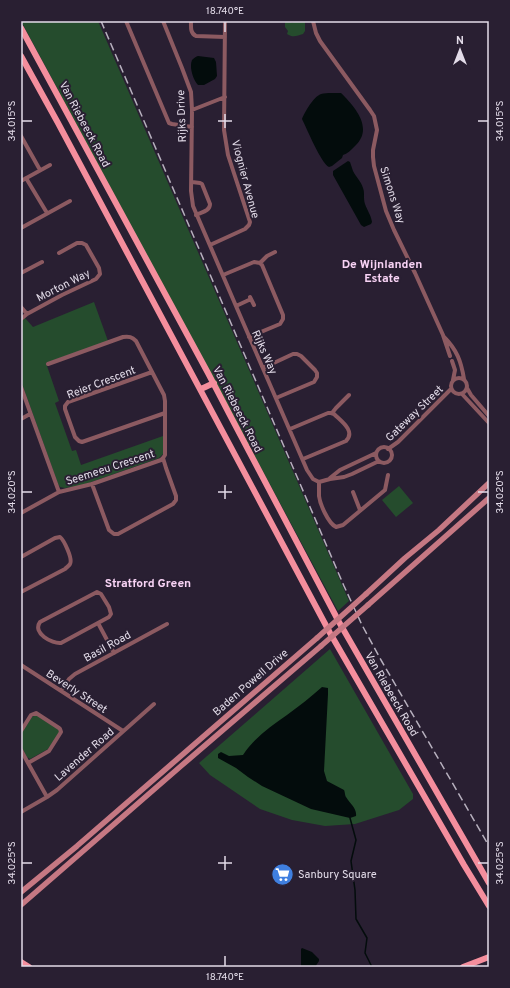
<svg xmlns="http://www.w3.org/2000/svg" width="510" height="988" viewBox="0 0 510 988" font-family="Overpass,sans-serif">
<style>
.green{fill:#254c2d}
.water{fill:#030c0c}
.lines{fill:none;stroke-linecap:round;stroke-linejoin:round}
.stream{stroke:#030c0c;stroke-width:1.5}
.street{stroke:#8c5a61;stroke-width:4}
.secondary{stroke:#c67883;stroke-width:5.5}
.primary{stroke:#f48e9d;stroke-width:6}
.rail{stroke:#b7b0be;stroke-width:1.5;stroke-dasharray:8 4;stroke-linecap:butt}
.secondary-bridge{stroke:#c67883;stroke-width:5.5}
.ticks{fill:none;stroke:#e3dce9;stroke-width:1.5}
.labels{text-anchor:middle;stroke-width:4;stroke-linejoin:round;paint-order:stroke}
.street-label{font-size:11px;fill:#e3dce9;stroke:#291f32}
.poi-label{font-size:11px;fill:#e3dce9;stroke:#291f32;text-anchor:start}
.neighbourhood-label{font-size:12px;font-weight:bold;fill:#f8d3f5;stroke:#291f32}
.neatline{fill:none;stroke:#e3dce9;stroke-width:1.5}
.ticks-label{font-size:10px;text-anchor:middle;fill:#e3dce9}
</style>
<rect width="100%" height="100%" fill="#291f32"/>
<path class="green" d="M21,21H98L349,601L338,611Z
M285,21H290L292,23L295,21H305V31L303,34C297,36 293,38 287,34L288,31L285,27Z
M94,302L108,341L46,363L59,401L55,403L72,451L76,450L81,465L163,436V454L159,458L83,485L65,488L60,487L58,484L21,381V321L25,318L33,327Z
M399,486L413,503L396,517L382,500Z
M330,649L413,794V799L399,810L355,824L325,826L292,820L260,809L210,775L199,763Z
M36,715L58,729L59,731V733L48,749L30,759L27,757L21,746V734L32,717Z"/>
<path class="water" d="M198,56L214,58L216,62L217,76L215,79L204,85H198C193,80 189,67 192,60C194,58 195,57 198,56Z
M331,93H341C355,107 374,128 355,146C351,150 347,154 343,155L342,158L332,166L329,167C321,163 307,129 302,119C305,112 313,97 321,94C324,93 328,93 331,93Z
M348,161L350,162C351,165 352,168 353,171C356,177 361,181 363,188C365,193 363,198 365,204C367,210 371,215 372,222L371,224L364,227L361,225L333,175V171Z
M322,687L328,688V694L324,771L327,781L344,790C345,792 345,796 346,797C350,804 357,808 356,816L350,818L311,809L262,786L248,777L236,768L218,758V754L221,752L229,756L243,755C254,738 271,726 287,715C299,706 311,697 322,687Z
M302,948L312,952L319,959V961L315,967H301V949Z"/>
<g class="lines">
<path class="stream" d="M350,818L356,840L351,861L355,890L356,919L367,938L365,953L372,967"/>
<path class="street" d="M126,21L169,123L172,124L192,127
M163,21L182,68L191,92L192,110L191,191L193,206L242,320L307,470L313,479L319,482
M191,21C191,27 190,33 196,36L225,37
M313,21L316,33L320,41L370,110L374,116L377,130L373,150V157L374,166L386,211L394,230L415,273L443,335L450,356
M192,110L225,97
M21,136L40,170
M26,178L47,213
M21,181L50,165
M192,182L200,183L202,184L210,204C210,211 202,212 196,215
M21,228L70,201
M210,245L245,229L249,225L250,222L228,155L224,130L225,21
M260,263L267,256L275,252
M21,273L42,262
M223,275L254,262L260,263L262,265L283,315V319L280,324L249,337
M250,297L254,305
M236,306L251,299
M21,307L27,314
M21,319L27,314L62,295L96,279L100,274L99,268L86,245L82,243H77L59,253
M444,337C457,350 461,361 464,379
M452,361L455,370L453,380
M263,368L293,354H297L301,356L315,370L317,373V377L314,382L276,398
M152,372L68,402L65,406V409L75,437L79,441L82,442L165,413
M451 386a8 8 0 1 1 16 0a8 8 0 1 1-16 0Z
M21,387L59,492
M467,388L471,395L489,416
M462,394L489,423
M332,413L336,408L349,395
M21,419L30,414
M290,429L328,413H331L334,414C341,421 356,431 346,441L303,459
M376 455a8 8 0 1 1 16 0a8 8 0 1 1-16 0Z
M388,449L398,442L451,389
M330,478L340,470L376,453
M319,482C319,487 319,491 319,496C320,504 328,523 336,527L343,525L385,490L388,475
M319,482L330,479L344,477L352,474L379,461
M92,484L109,530L114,534H118L173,504L176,500V496L166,468L163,458
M353,492L360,510
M21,513L59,492L92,484L161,460L163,458L165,455V401L164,395L136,341C132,337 129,336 123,337L48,364
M21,557L55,538L60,537C64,540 73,559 70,564C69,566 67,567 65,569L21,592
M97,592L101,594L109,607L111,614L109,617L61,643C52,644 32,633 40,622Z
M98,623L114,653
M21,665L123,731
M61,691L69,679L75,674L167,624
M21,731L31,715L36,713L59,728L60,729L61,732L49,751L28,763L21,750
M28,763L47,797
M21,812L47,797L57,790L154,704"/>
<path class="secondary" d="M366,594L405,558L439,530L489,483
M368,605L489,498
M21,892L77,846L317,638
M21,905L181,766L321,646"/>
<path class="primary" d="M21,28L208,373L232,419L339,622L489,883
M21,56L58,123L330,633L464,865L489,906
M201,389L214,383
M21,962L29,967
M463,967L489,957"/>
<path class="rail" d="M101,21L344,586L362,625L381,660L489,846"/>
<path class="secondary-bridge" d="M317,638L366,594
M321,646L368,605"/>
</g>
<path class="ticks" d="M225,22V32M225,114V128M22,121H32M218,121H232M478,121H488M225,485V499M22,492H32M218,492H232M478,492H488M225,856V870M22,863H32M218,863H232M478,863H488M225,956V966"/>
<defs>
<symbol id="supermarket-disc" viewBox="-11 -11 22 22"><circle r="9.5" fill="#3f7fe0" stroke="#291f32"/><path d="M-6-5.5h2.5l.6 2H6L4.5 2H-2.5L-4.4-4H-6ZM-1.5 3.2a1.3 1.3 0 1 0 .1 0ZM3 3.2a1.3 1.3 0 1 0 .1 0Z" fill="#fff"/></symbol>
</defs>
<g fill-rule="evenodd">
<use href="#supermarket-disc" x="270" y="862" width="25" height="25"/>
</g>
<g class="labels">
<g class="street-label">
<text transform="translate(181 116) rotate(-92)" y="4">Rijks Drive</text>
<text transform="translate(85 124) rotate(62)" y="4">Van Riebeeck Road</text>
<text transform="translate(246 179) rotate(75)" y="4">Viognier Avenue</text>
<text transform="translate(393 195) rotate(72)" y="4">Simons Way</text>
<text transform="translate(63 285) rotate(-27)" y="4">Morton Way</text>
<text transform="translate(265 352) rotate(66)" y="4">Rijks Way</text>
<text transform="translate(101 382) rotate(-21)" y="4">Reier Crescent</text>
<text transform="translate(238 409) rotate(63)" y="4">Van Riebeeck Road</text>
<text transform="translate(414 413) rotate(-44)" y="4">Gateway Street</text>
<text transform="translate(110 467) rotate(-18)" y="4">Seemeeu Crescent</text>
<text transform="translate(107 646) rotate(-29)" y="4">Basil Road</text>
<text transform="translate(250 682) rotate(-41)" y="4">Baden Powell Drive</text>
<text transform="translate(77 691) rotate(33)" y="4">Beverly Street</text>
<text transform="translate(392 694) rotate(60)" y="4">Van Riebeeck Road</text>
<text transform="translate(84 754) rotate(-41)" y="4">Lavender Road</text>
</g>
<g class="poi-label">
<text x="298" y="878">Sanbury Square</text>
</g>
<g class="neighbourhood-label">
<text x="382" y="268">De Wijnlanden<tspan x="382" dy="14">Estate</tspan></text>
<text x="148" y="587">Stratford Green</text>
</g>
</g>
<rect width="510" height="988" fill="none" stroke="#291f32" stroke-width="44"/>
<g transform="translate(460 50)" stroke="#291f32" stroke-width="3" paint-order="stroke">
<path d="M0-3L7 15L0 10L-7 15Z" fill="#e3dce9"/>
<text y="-6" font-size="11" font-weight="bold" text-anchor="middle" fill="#e3dce9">N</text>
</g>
<rect x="22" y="22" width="466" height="944" class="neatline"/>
<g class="ticks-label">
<text x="225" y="14">18.740°E</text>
<text transform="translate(11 121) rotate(-90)" y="4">34.015°S</text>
<text transform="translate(499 121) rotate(-90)" y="4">34.015°S</text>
<text transform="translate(11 492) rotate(-90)" y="4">34.020°S</text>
<text transform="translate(499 492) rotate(-90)" y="4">34.020°S</text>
<text transform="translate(11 863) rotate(-90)" y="4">34.025°S</text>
<text transform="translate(499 863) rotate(-90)" y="4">34.025°S</text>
<text x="225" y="980">18.740°E</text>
</g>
</svg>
